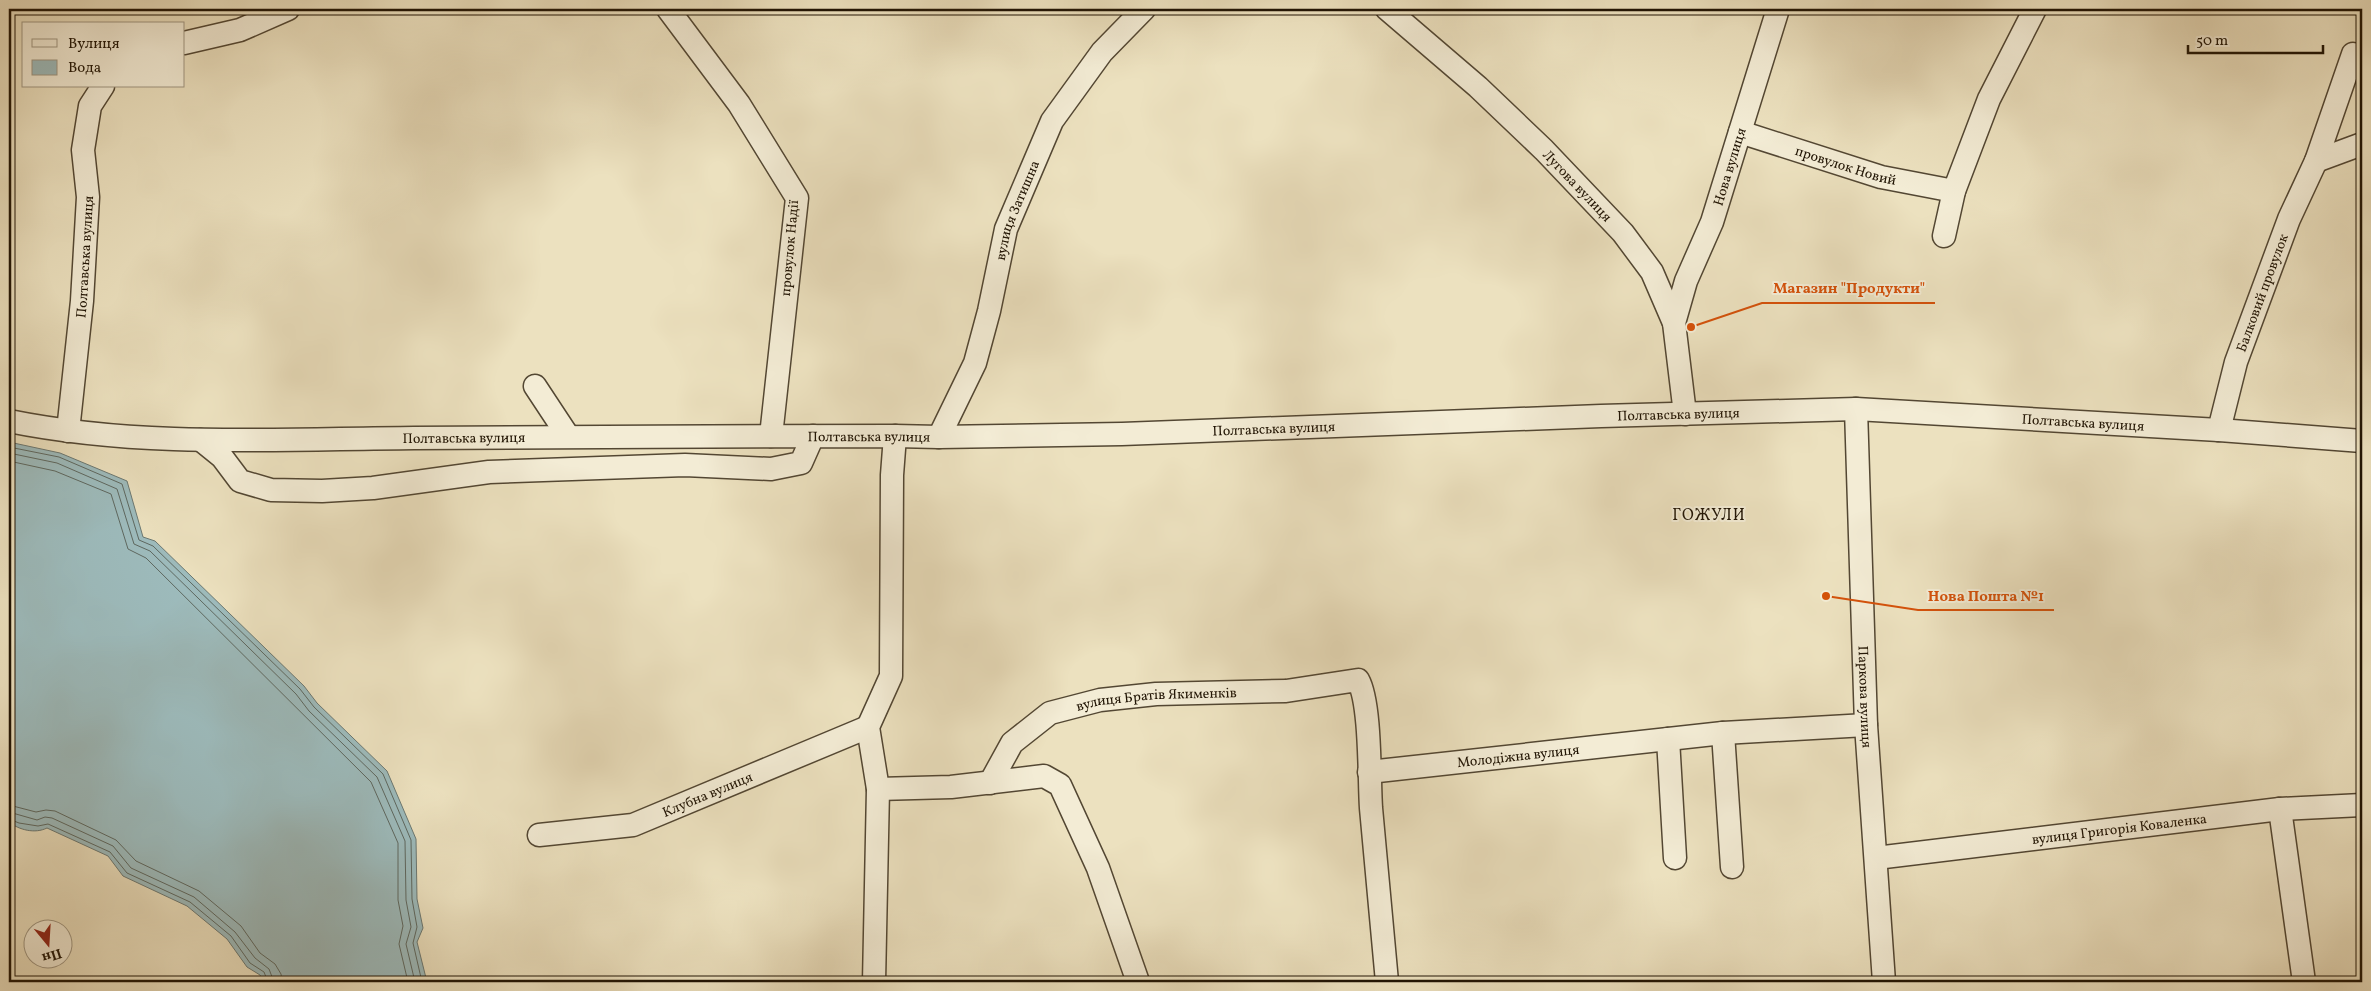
<svg xmlns="http://www.w3.org/2000/svg" width="2371" height="991" viewBox="0 0 2371 991" font-family="Vollkorn,serif">
<style>
.water{fill:#9dbbbc;stroke:#6b7872}
.lines{fill:none;stroke-linecap:round;stroke-linejoin:round}
.shore{stroke:#5e6860;stroke-width:1}
.minor-casing{stroke:#534733;stroke-width:25}
.minor{stroke:#f3ecd5;stroke-width:22}
.labels{text-anchor:middle;stroke-width:4;stroke-linejoin:round;paint-order:stroke}
.street-label{font-size:14px;fill:#201404;stroke:#f3ecd5}
.quarter-label{font-size:16px;letter-spacing:1px;fill:#201404;stroke:#f3ecd5}
.leader{fill:none;stroke:#d4520b;stroke-width:2}
.callout-dot{fill:#d4520b;stroke:#f3ecd5;stroke-width:2}
.callout-label{font-size:15px;text-anchor:middle;font-weight:bold;fill:#d4520b;stroke:#f3ecd5;stroke-width:4;stroke-linejoin:round;paint-order:stroke}
</style>
<rect width="100%" height="100%" fill="#ece1bf"/>
<filter id="stains"><feTurbulence type="fractalNoise" baseFrequency=".004" numOctaves="4"/><feColorMatrix values="0 0 0 0 .2 0 0 0 0 .09 0 0 0 0 .02 0 0 0 .5 -.17"/></filter>
<radialGradient id="worn" r=".72"><stop offset=".6" stop-color="#630" stop-opacity="0"/><stop offset="1" stop-color="#630" stop-opacity=".3"/></radialGradient>
<path class="water" d="M9,442L60,453L127,481L143,537L155,541L304,686L317,703L387,771L416,839L417,899L423,928L417,942L427,982H264L260,975L247,967L227,939L187,906L123,876L108,856L47,828C35,834 19,830 9,822Z"/>
<g class="lines">
<path class="shore" d="M9,447L59,457L122,484L139,540L153,546L300,689L314,707L383,774L411,840L412,899L417,927L413,943L422,982
M9,453L57,463L117,489L134,544L150,551L296,694L309,711L377,777L405,841L406,900L411,927L406,944L415,982
M9,461L55,471L111,494L128,549L146,558L371,782L398,843V900L403,926L399,944L408,982
M9,805L36,812L46,810L55,811L116,840L136,861L199,891L241,926L260,953L275,964L281,974L282,982
M9,812L37,820L45,817L52,818L113,846L131,868L194,897L235,932L255,958L269,969L274,982
M9,819L19,823L38,826L48,824L110,852L127,873L190,902L231,936L250,963L264,972L268,982"/>
<defs>
<g id="minor">
<path d="M668,9L739,104L797,198L771,436"/>
<path id="s1" d="M1387,9L1478,87L1544,150L1623,233L1652,272L1674,323L1685,414"/>
<path d="M184,43L240,30L288,9"/>
<path id="s2" d="M1740,132L1881,177L1954,191"/>
<path d="M2316,161L2362,144"/>
<path d="M1944,236L1954,191L1989,99L2035,9"/>
<path id="s3" d="M1674,323L1686,281L1712,222L1778,9"/>
<path d="M535,386L568,436"/>
<path id="s4" d="M1856,409L1866,725L1884,982"/>
<path id="s5" d="M9,421C142,448 279,439 414,438C574,436 735,437 895,436L939,437L1122,434L1601,416L1856,409L2219,430L2362,441"/>
<path id="s6" d="M2219,430L2236,362L2289,219L2316,161L2353,54"/>
<path id="s7" d="M68,431L82,301L88,197L83,150L90,106L103,86"/>
<path id="s8" d="M939,437L975,363L989,311L1006,229L1052,121L1102,52L1144,9"/>
<path d="M201,440L222,457L240,481L271,490L322,491L373,488L489,472L685,465L771,469L801,463L813,436"/>
<path d="M1723,733L1732,867"/>
<path d="M1668,739L1675,858"/>
<path id="s9" d="M1369,772L1723,733L1866,725"/>
<path id="s10" d="M990,783L1012,743L1050,713L1100,700L1156,694L1286,691L1358,680C1371,703 1369,778 1371,808C1376,866 1382,924 1387,982"/>
<path d="M878,789L951,787L1044,776L1060,785L1098,868L1138,982"/>
<path d="M2280,809L2304,982"/>
<path id="s11" d="M539,835L633,825L868,727"/>
<path id="s12" d="M1876,858L2280,809L2362,805"/>
<path d="M874,982L878,789L868,727L891,676L892,475L895,436"/>
</g>
</defs>
<use href="#minor" class="minor-casing"/>
<use href="#minor" class="minor"/>
</g>
<g class="labels">
<g class="street-label">
<text dy="5" stroke="none"><textPath href="#s2" startOffset="111">провулок Новий</textPath></text>
<text dy="5" stroke="none"><textPath href="#s3" startOffset="166">Нова вулиця</textPath></text>
<text dy="5" stroke="none"><textPath href="#s1" startOffset="260">Лугова вулиця</textPath></text>
<text dy="5" stroke="none"><textPath href="#s8" startOffset="241">вулиця Затишна</textPath></text>
<text transform="translate(789 248) rotate(-85)" y="5">провулок Надії</text>
<text dy="5" stroke="none"><textPath href="#s7" startOffset="175">Полтавська вулиця</textPath></text>
<text dy="5" stroke="none"><textPath href="#s6" startOffset="144">Балковий провулок</textPath></text>
<text dy="5" stroke="none"><textPath href="#s5" startOffset="1671">Полтавська вулиця</textPath></text>
<text dy="5" stroke="none"><textPath href="#s5" startOffset="2076">Полтавська вулиця</textPath></text>
<text dy="5" stroke="none"><textPath href="#s5" startOffset="1266">Полтавська вулиця</textPath></text>
<text dy="5" stroke="none"><textPath href="#s5" startOffset="456">Полтавська вулиця</textPath></text>
<text dy="5" stroke="none"><textPath href="#s5" startOffset="861">Полтавська вулиця</textPath></text>
<text dy="5" stroke="none"><textPath href="#s4" startOffset="288">Паркова вулиця</textPath></text>
<text dy="5" stroke="none"><textPath href="#s10" startOffset="202">вулиця Братів Якименків</textPath></text>
<text dy="5" stroke="none"><textPath href="#s9" startOffset="150">Молодіжна вулиця</textPath></text>
<text dy="5" stroke="none"><textPath href="#s11" startOffset="175">Клубна вулиця</textPath></text>
<text dy="5" stroke="none"><textPath href="#s12" startOffset="245">вулиця Григорія Коваленка</textPath></text>
</g>
<g class="quarter-label">
<text x="1709" y="520">ГОЖУЛИ</text>
</g>
</g>
<path class="leader" d="M1691 327L1762 303H1935M1826 596L1918 610H2054"/>
<g class="callout-dot">
<circle cx="1691" cy="327" r="5"/>
<circle cx="1826" cy="596" r="5"/>
</g>
<g class="callout-label">
<text x="1849" y="293">Магазин "Продукти"</text>
<text x="1986" y="601">Нова Пошта №1</text>
</g>
<rect width="2371" height="991" fill="none" stroke="#ece1bf" stroke-width="30"/>
<rect x="10" y="10" width="2351" height="971" fill="none" stroke="#201404" stroke-width="2.5"/>
<rect x="15" y="15" width="2341" height="961" fill="none" stroke="#201404"/>
<rect x="22" y="22" width="162" height="65" fill="#f3ecd5" stroke="#9f9681"/>
<rect x="32" y="39" width="25" height="8" fill="#f3ecd5" stroke="#9f9681"/>
<text x="68" y="48" font-size="15" fill="#201404">Вулиця</text>
<rect x="32" y="60" width="25" height="15" fill="#9dbbbc" stroke="#9f9681"/>
<text x="68" y="72" font-size="15" fill="#201404">Вода</text>
<g transform="translate(48 944) rotate(162)"><circle r="24" fill="#f3ecd5" stroke="#9f9681"/>
<path d="M0-4L9 19L0 12L-9 19Z" fill="#8f2418"/>
<text y="-8" font-size="14" font-weight="bold" text-anchor="middle" fill="#201404">Пн</text>
</g>
<path d="M2188 45v8h135v-8" fill="none" stroke="#201404" stroke-width="2.5"/>
<text x="2196" y="45" font-size="15" fill="#201404" stroke="#f3ecd5" stroke-width="4" paint-order="stroke">50 m</text>
<rect width="100%" height="100%" filter="url(#stains)"/>
<rect width="100%" height="100%" fill="url(#worn)"/>
</svg>
